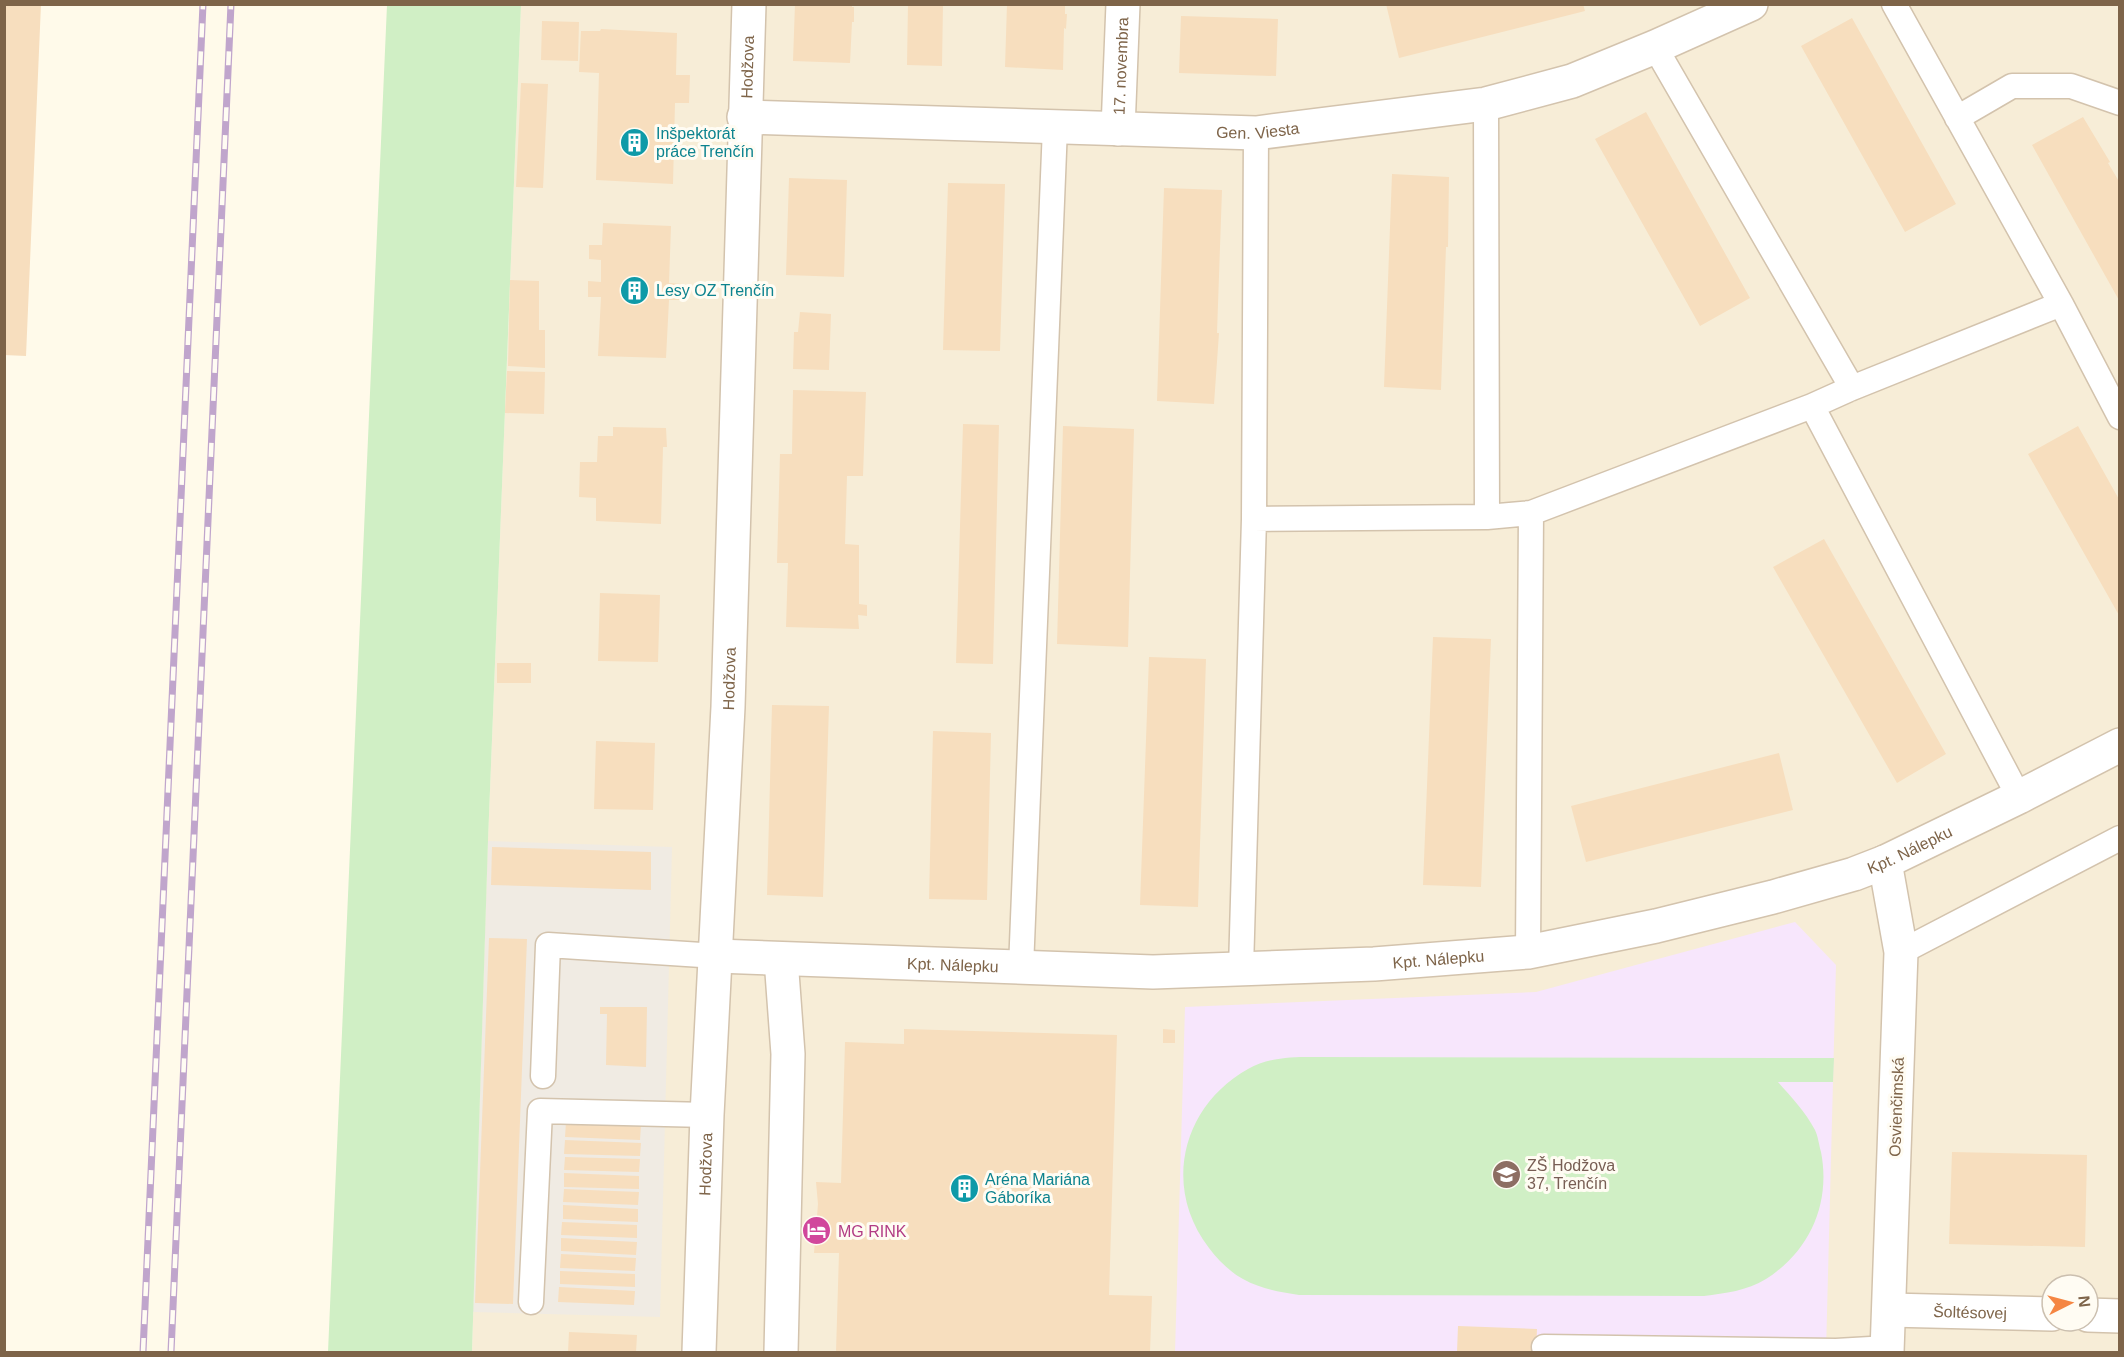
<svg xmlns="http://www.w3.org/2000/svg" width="2124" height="1357" viewBox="0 0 2124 1357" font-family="Arial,sans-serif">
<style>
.residential{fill:#f7edd7;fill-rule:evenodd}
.industrial{fill:#f0ebe3}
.education{fill:#f7e6fc}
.green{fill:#d0efc5}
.building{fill:#f7debe}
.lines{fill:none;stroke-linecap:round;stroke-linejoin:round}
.lane-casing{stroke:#d3c3ad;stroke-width:27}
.street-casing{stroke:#d3c3ad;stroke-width:36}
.lane{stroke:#fff;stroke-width:24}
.street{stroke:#fff;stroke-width:33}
.rail-casing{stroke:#c0a5cc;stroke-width:7}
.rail{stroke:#fffcf3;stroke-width:4.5;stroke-dasharray:14;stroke-linecap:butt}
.labels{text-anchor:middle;stroke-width:6;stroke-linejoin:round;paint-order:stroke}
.street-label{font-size:16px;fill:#7e6449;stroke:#fffcf3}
.culture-label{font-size:16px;fill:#0d838f;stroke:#fffcf3;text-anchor:start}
.education-label{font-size:16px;fill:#785e54;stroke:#fffcf3;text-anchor:start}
.hotel-label{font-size:16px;fill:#b23c85;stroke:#fffcf3;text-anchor:start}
</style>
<rect width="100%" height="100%" fill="#fffaea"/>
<path class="residential" d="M521,5H2119V1352H472L488,841ZM2052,1285H2088V1321H2052Z"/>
<path class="industrial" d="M488,841L672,847L660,1317L473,1312Z"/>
<path class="education" d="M1795,922L1836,965L1826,1352H1175L1185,1007L1536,992Z"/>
<path class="green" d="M387,5H521L488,841L472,1352H328Z
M1310,1057L1834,1058L1833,1082H1778C1792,1098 1805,1111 1815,1130C1818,1136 1819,1145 1821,1152C1831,1203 1810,1251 1766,1279C1747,1291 1725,1293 1704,1296L1299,1295C1279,1292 1261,1289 1243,1279C1230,1272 1218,1260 1209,1248C1162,1187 1182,1106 1248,1069C1267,1058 1290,1057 1310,1057Z"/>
<path class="building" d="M4,4H41L26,356L4,355Z
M795,4H852V7H854V22H852L850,63L793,61Z
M908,4H943L942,66L907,65Z
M1007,4H1065V14H1067L1066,29L1064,28L1063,70L1005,67Z
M1386,4H1583L1585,11L1399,58Z
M1181,16L1278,19L1276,76L1179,73Z
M1852,18L1956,204L1905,232L1801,46Z
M542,21L579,22L578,61L541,60Z
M601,29L677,33L676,75H690L689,103H675L673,184L596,180L599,73L579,72L581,31H600Z
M521,83L548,84L543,188L516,187Z
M1646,112L1750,298L1700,326L1595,139Z
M2083,117L2110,162L2108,163L2120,183V302L2032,145Z
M1392,174L1449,177L1448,247H1446L1441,390L1384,387Z
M789,178L847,180L844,277L786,275Z
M948,183L1005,184L1000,351L943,350Z
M1164,188L1222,190L1217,333H1219L1214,404L1157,401Z
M603,223L671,226L669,283L683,284L682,300H669L666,358L598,356L601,297H588V281L601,282V260L589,259V245H602Z
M510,280L539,281V330H545V368L508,366Z
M800,312L831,314L829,370L793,369L794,332H798Z
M507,371L545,372L544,414L505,413Z
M793,390L866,392L863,476H847L845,544L859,545V604L867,605V616L858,615L859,629L786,627L788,563H777L780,454H792Z
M963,424L999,425L993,664L956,663Z
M1063,426L1134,429L1128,647L1057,644Z
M2078,426L2120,501V617L2028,454Z
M613,427L666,428L667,447H663L661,524L596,521V498L579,497L580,462H597L598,436H613Z
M1824,539L1946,754L1897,783L1773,567Z
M600,593L660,595L658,662L598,661Z
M1433,637L1491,639L1481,887L1423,885Z
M1149,657L1206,659L1198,907L1140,905Z
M497,663H531V683H497Z
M772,705L829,706L823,897L767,895Z
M933,731L991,733L987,900L929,899Z
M596,741L655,743L653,810L594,809Z
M1779,753L1793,810L1586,862L1571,806Z
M492,847L651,852V890L491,885Z
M489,938L527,939L513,1304L475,1303Z
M600,1007H647L646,1067L606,1065L607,1014H600Z
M904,1029L1117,1035L1109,1295L1152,1296L1150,1352H836L839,1253H814L818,1204L816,1182L841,1183L845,1042L904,1044Z
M1163,1029L1175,1030V1043H1163Z
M566,1122L641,1125L640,1140L565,1137Z
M565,1140L641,1143L640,1156L564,1154Z
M1952,1152L2087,1155L2085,1247L1949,1244Z
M565,1157L640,1159L639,1172L564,1170Z
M564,1173L639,1176V1189L564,1187Z
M564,1189L639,1192L638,1205L563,1202Z
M563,1205L638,1209V1222L563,1219Z
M562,1222L637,1225V1238L561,1235Z
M561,1238L637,1242L636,1255L561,1251Z
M561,1254L636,1258L635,1271L560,1268Z
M560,1271L635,1274V1287L560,1284Z
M559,1287L635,1291L634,1305L558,1302Z
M1458,1326L1537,1329L1536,1352H1457Z
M569,1332L637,1335L636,1352H568Z"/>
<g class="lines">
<defs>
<path id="lane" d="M1894,4L2061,304L2120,417
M1655,47L1852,388
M1486,104L1487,517
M1957,118L2012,86H2071L2120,103
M1812,406L2019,797
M1254,519L1487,517L1531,513L1812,406L1852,388L2061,304
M1528,952L1531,513
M1901,952L2120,838
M1021,968L1055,127
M1241,969L1254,519L1256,133
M543,1076L548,945L717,956
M531,1302L540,1111L707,1115
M1544,1347L1836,1351L1888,1348"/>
<g id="street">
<path id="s1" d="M744,117L1256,133L1486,104L1572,81L1655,47L1751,4"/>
<path id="s2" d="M1118,129L1123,4"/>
<path d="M1885,862L1901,952L1887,1352"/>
<path id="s3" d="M717,956L1153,972L1374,964L1528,952L1656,926L1773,897L1854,874L1885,862L2019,797L2120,745"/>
<path id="s4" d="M1889,1310L2052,1314"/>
<path d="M2088,1315L2120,1316"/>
<path id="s5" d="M699,1352L707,1115L728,707L749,4"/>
<path d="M781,1352L788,1054L781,959"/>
</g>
</defs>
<use href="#lane" class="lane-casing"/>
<use href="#street" class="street-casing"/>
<use href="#lane" class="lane"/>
<use href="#street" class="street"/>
<defs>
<path id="rail" d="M143,1352L203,4
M171,1352L231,4"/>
</defs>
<use href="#rail" class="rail-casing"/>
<use href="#rail" class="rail"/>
</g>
<defs>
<symbol id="building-disc" viewBox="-11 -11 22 22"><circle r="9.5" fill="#0f9aa8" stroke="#fffcf3"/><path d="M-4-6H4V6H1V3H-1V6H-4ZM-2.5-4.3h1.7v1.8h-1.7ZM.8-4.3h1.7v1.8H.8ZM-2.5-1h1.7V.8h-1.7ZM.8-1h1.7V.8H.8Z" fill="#fff"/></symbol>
<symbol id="school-disc" viewBox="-11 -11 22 22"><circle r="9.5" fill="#8d6e63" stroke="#fffcf3"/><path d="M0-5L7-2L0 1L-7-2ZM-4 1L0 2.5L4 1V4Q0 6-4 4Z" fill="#fff"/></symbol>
<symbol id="hotel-disc" viewBox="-11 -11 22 22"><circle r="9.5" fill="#d1479c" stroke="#fffcf3"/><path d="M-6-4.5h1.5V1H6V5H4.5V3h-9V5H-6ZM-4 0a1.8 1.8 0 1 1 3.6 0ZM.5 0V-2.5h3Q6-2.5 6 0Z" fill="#fff"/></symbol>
</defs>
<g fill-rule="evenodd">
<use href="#building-disc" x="618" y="126" width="33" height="33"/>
<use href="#building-disc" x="618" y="274" width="33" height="33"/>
<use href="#school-disc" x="1490" y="1158" width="33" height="33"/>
<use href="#building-disc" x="948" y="1172" width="33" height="33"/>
<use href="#hotel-disc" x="800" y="1214" width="33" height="33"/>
</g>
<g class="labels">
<g class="street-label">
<text dy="6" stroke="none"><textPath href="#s5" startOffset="1286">Hodžova</textPath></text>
<text dy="6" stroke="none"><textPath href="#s2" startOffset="63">17. novembra</textPath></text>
<text dy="6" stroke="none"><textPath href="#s1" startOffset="514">Gen. Viesta</textPath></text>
<text dy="6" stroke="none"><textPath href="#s5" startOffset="674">Hodžova</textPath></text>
<text dy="6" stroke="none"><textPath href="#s3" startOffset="1208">Kpt. Nálepku</textPath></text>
<text dy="6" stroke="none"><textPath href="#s3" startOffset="722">Kpt. Nálepku</textPath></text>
<text dy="6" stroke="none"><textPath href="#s3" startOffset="236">Kpt. Nálepku</textPath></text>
<text transform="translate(1896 1107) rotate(-88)" y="6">Osvienčimská</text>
<text dy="6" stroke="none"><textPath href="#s5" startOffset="188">Hodžova</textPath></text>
<text dy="6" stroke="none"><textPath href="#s4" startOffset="81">Šoltésovej</textPath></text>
</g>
<g class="culture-label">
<text x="656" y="139">Inšpektorát<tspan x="656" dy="18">práce Trenčín</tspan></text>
<text x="656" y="296">Lesy OZ Trenčín</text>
<text x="985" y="1185">Aréna Mariána<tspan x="985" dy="18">Gáboríka</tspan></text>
</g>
<g class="education-label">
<text x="1527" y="1171">ZŠ Hodžova<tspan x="1527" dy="18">37, Trenčín</tspan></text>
</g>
<g class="hotel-label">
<text x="838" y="1237">MG RINK</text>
</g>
</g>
<rect width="2124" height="1357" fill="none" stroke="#7e6449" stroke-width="12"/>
<g transform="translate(2070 1303) rotate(84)"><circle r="28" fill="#fffcf3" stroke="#cbbfaf" stroke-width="1.5"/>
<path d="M0-4.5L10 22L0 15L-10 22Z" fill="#f58643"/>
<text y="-9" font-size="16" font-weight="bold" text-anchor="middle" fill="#7e6449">N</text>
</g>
</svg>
